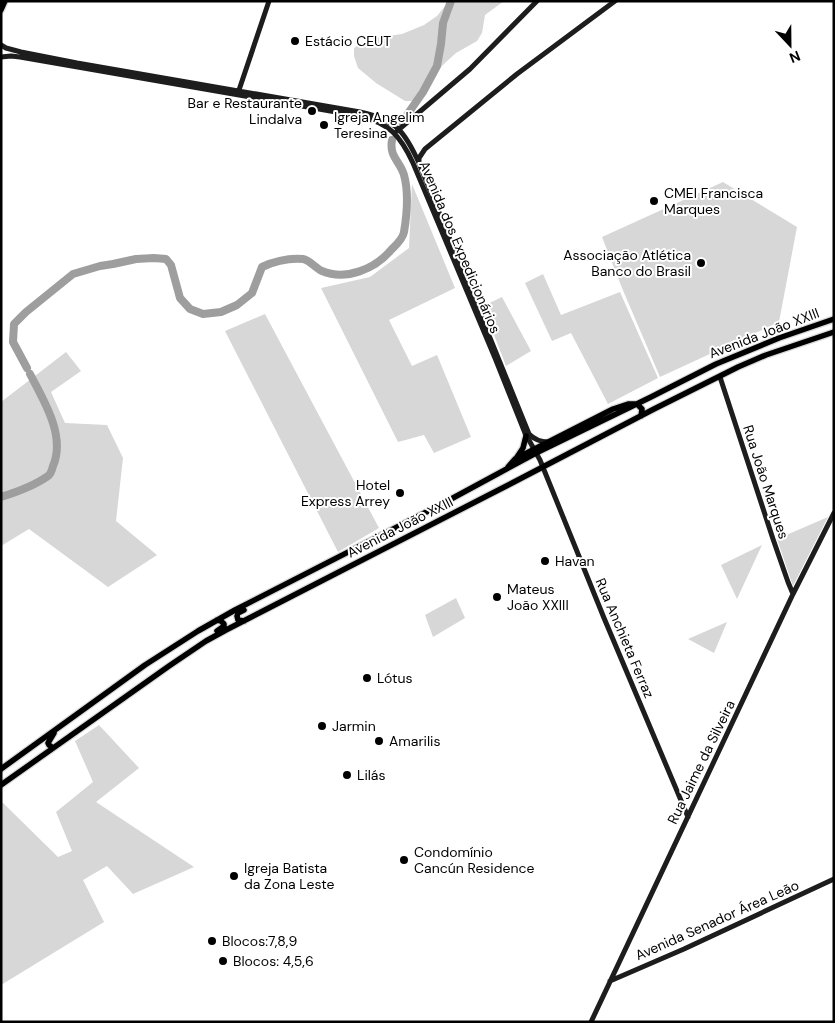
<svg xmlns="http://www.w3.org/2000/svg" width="835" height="1023" viewBox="0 0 835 1023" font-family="'DM Sans',sans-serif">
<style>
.green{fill:#d7d7d7}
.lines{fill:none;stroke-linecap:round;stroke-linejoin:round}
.river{stroke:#9e9e9e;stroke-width:8}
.primary-casing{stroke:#dbdbdb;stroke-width:8}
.secondary{stroke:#1d1d1d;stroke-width:5}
.primary{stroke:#000;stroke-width:5.5}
.poi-dot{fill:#000;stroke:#fff;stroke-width:2}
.labels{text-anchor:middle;stroke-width:4;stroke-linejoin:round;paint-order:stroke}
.poi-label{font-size:14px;fill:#000;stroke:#fff;text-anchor:start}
.street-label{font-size:14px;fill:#000;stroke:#fff}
</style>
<rect width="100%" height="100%" fill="#fff"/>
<path class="green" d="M449,1H504L485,15L482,33L477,41L456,53L446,62L426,82L413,101H405L376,83L358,68L354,56V48L368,39L402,34L424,25L437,16Z
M723,182L797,227L779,322L660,377L622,288L602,237Z
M412,184L455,288L389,320L412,366L437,355L471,437L434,453L424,435L398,442L321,288L370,277L409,248Z
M543,274L561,315L620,292L658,378L608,404L571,333L552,341L525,283Z
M502,297L531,351L506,366L483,306Z
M265,314L379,528L338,552L225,331Z
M66,352L81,371L51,392L65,423L107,425L123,458L116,521L157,555L108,587L29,529L1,546V402Z
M828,517L793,586L777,539Z
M762,545L737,599L721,565Z
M456,598L465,618L433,637L425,615Z
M727,622L714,653L688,639Z
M99,725L139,768L96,802L194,867L133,894L107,866L83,880L104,922L1,985V801L58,857L72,851L56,812L93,782L75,741Z"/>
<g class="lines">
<path class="river" d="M402,122L423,92L437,66L441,44L443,23L451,1
M27,368L13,342L14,324L26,312L73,274L100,266L113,264L136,259L154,258L166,259L171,265L180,298L190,309L203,314L221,312L237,305L252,293L262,267C275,261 289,258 303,259C310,260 315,268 322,271C346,281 375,269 391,250C396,245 403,239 404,232C407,214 409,193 404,175C400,161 389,157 392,140
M1,497C17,492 34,486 48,476C51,474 52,470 53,466C66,436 44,401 30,374"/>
<defs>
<path id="primary" d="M1,10L5,1
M517,457L523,448L526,436
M508,467L515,459L613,409L628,404H637L642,409L641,416
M244,621L238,620L237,616L238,613L244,610
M217,631L224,626V624L221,621L217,620
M53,748L49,745L48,743L54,733
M1,769L145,665L198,631L235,610L440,505L536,453L651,397L716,364L779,338L834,319
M1,785L169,666L206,641L226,630L514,482L654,409L738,367L766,355L834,332"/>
</defs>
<use href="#primary" class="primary-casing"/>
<path class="secondary" d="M1,45L6,48L21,52L77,63L360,112C396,120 404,130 419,163L529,434C535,440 540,442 548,442
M1,57L11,56L20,57L359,116C389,123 400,135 413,163L495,358L525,433L540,460L604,618L688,817
M238,93L269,1
M397,131L470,69L537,1
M419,163V158L425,149L517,74L615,1
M720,377L773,539L788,582L793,594
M610,981L684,949L834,879
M591,1022L793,594L834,513"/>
<use href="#primary" class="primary"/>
</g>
<g class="poi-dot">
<circle cx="295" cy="41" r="5"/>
<circle cx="312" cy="111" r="5"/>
<circle cx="324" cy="125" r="5"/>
<circle cx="654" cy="201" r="5"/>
<circle cx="701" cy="263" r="5"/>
<circle cx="400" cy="493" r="5"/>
<circle cx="545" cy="561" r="5"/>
<circle cx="497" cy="597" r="5"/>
<circle cx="367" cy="678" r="5"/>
<circle cx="322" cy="726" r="5"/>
<circle cx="379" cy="741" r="5"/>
<circle cx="347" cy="775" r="5"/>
<circle cx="404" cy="860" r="5"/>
<circle cx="234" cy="876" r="5"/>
<circle cx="212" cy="941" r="5"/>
<circle cx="223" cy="961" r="5"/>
</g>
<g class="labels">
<g class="poi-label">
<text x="305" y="46">Estácio CEUT</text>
<text x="302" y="108" text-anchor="end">Bar e Restaurante<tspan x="302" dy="16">Lindalva</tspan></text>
<text x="334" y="122">Igreja Angelim<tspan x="334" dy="16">Teresina</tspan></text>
<text x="664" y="198">CMEI Francisca<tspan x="664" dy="16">Marques</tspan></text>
<text x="691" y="260" text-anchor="end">Associação Atlética<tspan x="691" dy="16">Banco do Brasil</tspan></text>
<text x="390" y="490" text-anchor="end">Hotel<tspan x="390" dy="16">Express Arrey</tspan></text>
<text x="555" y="566">Havan</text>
<text x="507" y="594">Mateus<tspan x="507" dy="16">João XXIII</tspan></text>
<text x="377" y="683">Lótus</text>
<text x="332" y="731">Jarmin</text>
<text x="389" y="746">Amarilis</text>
<text x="357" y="780">Lilás</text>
<text x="414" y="857">Condomínio<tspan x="414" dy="16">Cancún Residence</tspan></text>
<text x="244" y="873">Igreja Batista<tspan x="244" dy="16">da Zona Leste</tspan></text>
<text x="222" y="946">Blocos:7,8,9</text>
<text x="233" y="966">Blocos: 4,5,6</text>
</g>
<g class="street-label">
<text transform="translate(460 247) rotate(67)" y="5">Avenida dos Expedicionários</text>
<text transform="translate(764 333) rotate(-21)" y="5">Avenida João XXIII</text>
<text transform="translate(766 482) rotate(72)" y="5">Rua João Marques</text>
<text transform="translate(400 527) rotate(-27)" y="5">Avenida João XXIII</text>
<text transform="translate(625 638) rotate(67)" y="5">Rua Anchieta Ferraz</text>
<text transform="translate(701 762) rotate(-64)" y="5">Rua Jaime da Silveira</text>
<text transform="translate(717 920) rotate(-24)" y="5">Avenida Senador Área Leão</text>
</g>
</g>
<rect width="835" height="1023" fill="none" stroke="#000000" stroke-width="5"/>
<g transform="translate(790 45) rotate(158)" stroke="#ffffff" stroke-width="4" paint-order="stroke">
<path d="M0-4L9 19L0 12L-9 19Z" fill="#000000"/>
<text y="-8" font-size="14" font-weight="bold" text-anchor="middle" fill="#000000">N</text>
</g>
</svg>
